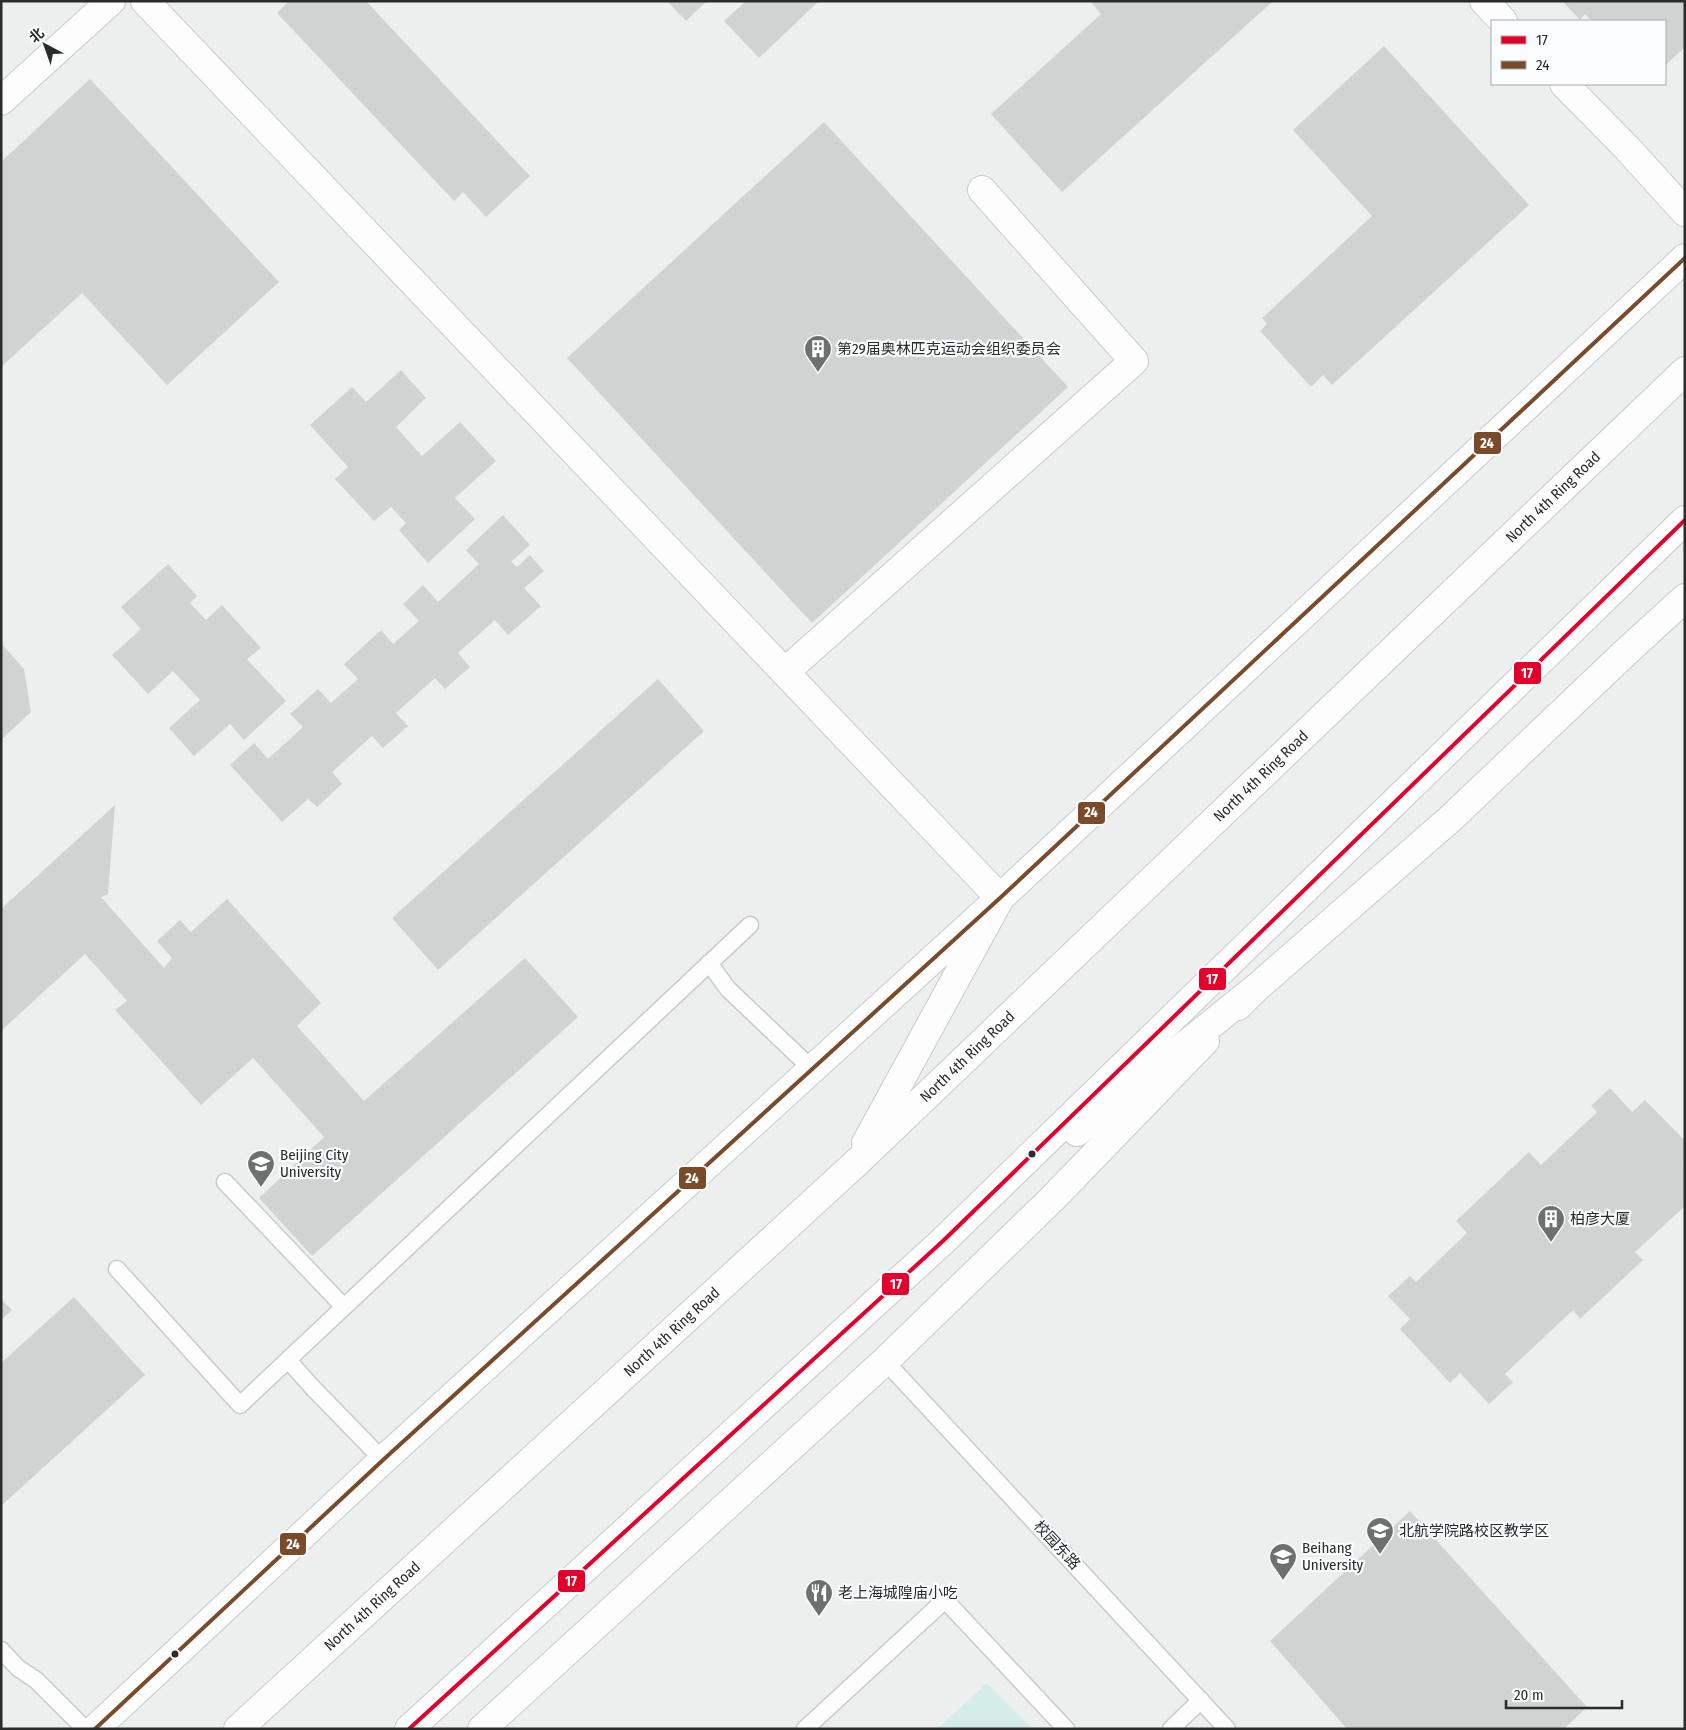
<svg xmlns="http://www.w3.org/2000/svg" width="1686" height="1730" viewBox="0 0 1686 1730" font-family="'Fira Sans Condensed','Noto Sans SC',sans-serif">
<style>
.green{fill:#d5ede9}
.building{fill:#d1d3d2}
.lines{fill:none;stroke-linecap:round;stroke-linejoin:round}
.service-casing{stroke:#c9cbca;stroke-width:19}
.minor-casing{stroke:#c9cbca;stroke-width:30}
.tertiary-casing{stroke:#c9cbca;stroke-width:30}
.trunk-casing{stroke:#c9cbca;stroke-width:30}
.service{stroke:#fcfdfc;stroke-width:16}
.minor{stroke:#fcfdfc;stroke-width:28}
.tertiary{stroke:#fcfdfc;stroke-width:28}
.trunk{stroke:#fcfdfc;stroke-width:28}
.bus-1-casing{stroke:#f9fdfd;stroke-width:8}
.bus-2-casing{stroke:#f9fdfd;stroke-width:8}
.bus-1{stroke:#e4002b;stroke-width:4}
.bus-2{stroke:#7a4b2a;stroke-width:4}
.bus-dot{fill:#2a2b2b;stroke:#f9fdfd;stroke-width:2}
.labels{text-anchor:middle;stroke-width:4.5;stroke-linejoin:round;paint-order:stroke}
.poi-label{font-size:15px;fill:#2a2b2b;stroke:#f9fdfd;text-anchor:start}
.street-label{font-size:15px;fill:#2a2b2b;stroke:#f9fdfd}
.line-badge{stroke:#f9fdfd;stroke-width:2}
.badge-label{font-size:14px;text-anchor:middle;font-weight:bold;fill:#fff}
</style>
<rect width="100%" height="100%" fill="#edefee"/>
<path class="green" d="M987,1683L1033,1729H937Z"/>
<path class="building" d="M289,1H366L530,176L486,217L463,192L454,201L277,13Z
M667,1H707L686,21Z
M746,1H819L759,58L724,21Z
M1090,1H1273L1062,192L991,114L1101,14Z
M1562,1H1685V47L1665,66V21H1592L1585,14L1580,20Z
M1384,46L1529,205L1332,385L1323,375L1311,387L1260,331L1267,324L1262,318L1372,216L1293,130Z
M90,79L279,282L167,385L82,293L1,367V162Z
M824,122L1068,387L812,623L567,358Z
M401,370L426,398L396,427L422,456L460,422L496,461L455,498L475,519L428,563L399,530L406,523L391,507L374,521L335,479L348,467L310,425L352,387L366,402Z
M503,515L530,545L511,562L517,567L530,555L544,571L524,588L541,606L508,635L495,620L458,653L470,667L445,689L435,678L396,713L408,726L383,748L372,736L332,772L342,784L317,807L308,799L282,822L230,765L254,743L268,759L303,727L290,714L318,689L331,703L358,679L344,664L381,630L393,644L419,621L403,604L423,585L438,602L479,564L466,550Z
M168,564L197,596L190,603L206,620L222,605L261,648L247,659L286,701L244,740L230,724L194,756L169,728L200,700L173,671L148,694L112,655L141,629L121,607Z
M1,643L24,669L31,712L1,740Z
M658,679L704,731L438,970L392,918Z
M115,805L108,894L101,897L164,968L172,958L157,941L180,920L191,932L227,899L321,1003L297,1026L364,1101L525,958L578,1017L312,1256L259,1198L324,1137L253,1058L201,1105L115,1010L127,1001L85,954L1,1031V909Z
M1610,1088L1632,1112L1645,1100L1685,1141V1163L1683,1165L1685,1167V1206L1635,1252L1643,1260L1580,1319L1573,1310L1505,1374L1513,1382L1489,1404L1460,1373L1450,1383L1400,1329L1410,1319L1388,1296L1410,1276L1416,1282L1467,1233L1456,1221L1529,1152L1541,1165L1597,1112L1591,1106Z
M74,1297L145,1375L1,1506V1363Z
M1,1299L12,1310L1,1320Z
M1410,1511L1587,1707L1564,1729H1347L1270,1641Z"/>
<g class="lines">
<defs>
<path id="service" d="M709,963L728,989L813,1070
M225,1182L343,1306
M117,1269L240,1405L750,925
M288,1360L312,1387L383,1460
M885,1361L1227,1729
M1,1650L18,1668L36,1680L85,1729
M805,1729L945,1600L1066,1729
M1171,1729L1201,1700"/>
<path id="minor" d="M145,1L1000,898
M1484,1L1503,21
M1564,84L1627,148L1685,212
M1,101L111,1
M785,672L1134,361L982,190"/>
<path id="tertiary" d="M1238,1006L1255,989L1450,819L1626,652L1685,598
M95,1729L383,1460L1000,898L1685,258
M482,1729L885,1361L1052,1199L1205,1041"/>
<g id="trunk">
<path d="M1077,1132L1255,989"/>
<path d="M866,1143L1000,898"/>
<path id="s1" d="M238,1729L854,1165L1685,371"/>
<path d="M409,1729L944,1240L1685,520"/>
</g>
</defs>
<use href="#service" class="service-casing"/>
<use href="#minor" class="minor-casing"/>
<use href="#tertiary" class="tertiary-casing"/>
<use href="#trunk" class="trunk-casing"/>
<use href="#service" class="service"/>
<use href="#minor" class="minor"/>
<use href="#tertiary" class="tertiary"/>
<use href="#trunk" class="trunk"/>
<defs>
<path id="bus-1" d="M409,1729L944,1240L1685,520"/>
<path id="bus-2" d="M95,1729L383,1460L1000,898L1685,258"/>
</defs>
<use href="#bus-1" class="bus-1-casing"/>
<use href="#bus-2" class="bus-2-casing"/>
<use href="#bus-1" class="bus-1"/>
<use href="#bus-2" class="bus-2"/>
</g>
<defs>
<symbol id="building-pin" viewBox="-11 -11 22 30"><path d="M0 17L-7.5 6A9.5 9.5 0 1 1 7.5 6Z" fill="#6e706f" stroke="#f9fdfd"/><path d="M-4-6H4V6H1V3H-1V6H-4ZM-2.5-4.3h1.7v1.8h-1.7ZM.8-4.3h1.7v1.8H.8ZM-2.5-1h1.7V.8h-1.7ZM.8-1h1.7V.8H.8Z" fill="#fff"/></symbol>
<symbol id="university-pin" viewBox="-11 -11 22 30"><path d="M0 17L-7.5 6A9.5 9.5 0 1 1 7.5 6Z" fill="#6e706f" stroke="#f9fdfd"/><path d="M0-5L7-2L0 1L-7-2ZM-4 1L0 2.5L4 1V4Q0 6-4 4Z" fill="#fff"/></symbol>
<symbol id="restaurant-pin" viewBox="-11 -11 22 30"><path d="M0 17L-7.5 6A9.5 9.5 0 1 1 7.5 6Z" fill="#6e706f" stroke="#f9fdfd"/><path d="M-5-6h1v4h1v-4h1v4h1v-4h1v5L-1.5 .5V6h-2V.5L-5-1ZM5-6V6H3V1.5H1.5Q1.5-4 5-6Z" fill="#fff"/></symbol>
</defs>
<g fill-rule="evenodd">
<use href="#building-pin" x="802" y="333" width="32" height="43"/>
<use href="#university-pin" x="245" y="1148" width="32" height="43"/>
<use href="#building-pin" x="1535" y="1203" width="32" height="43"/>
<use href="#university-pin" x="1364" y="1515" width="32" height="43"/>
<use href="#university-pin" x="1267" y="1541" width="32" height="43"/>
<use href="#restaurant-pin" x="803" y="1577" width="32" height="43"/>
</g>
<g class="bus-dot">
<circle cx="1032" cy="1154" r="4.5"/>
<circle cx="175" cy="1654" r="4.5"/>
</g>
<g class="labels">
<g class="poi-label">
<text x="837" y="354">第29届奥林匹克运动会组织委员会</text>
<text x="280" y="1160">Beijing City<tspan x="280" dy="17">University</tspan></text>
<text x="1570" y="1224">柏彦大厦</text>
<text x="1399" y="1536">北航学院路校区教学区</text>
<text x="1302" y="1553">Beihang<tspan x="1302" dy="17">University</tspan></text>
<text x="838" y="1598">老上海城隍庙小吃</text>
</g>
<g class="street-label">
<text dy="5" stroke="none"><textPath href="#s1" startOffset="1802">North 4th Ring Road</textPath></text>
<text dy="5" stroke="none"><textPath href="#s1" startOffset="1398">North 4th Ring Road</textPath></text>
<text dy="5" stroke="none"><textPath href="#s1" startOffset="992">North 4th Ring Road</textPath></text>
<text dy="5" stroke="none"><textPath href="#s1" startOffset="588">North 4th Ring Road</textPath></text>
<text transform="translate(1057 1545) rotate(47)" y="5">校园东路</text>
<text dy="5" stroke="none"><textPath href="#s1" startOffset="182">North 4th Ring Road</textPath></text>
</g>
</g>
<g class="line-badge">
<rect x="1473" y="431" width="29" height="24" rx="5" fill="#7a4b2a"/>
<rect x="1513" y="661" width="29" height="24" rx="5" fill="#e4002b"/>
<rect x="1077" y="801" width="29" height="24" rx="5" fill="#7a4b2a"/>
<rect x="1198" y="967" width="29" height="24" rx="5" fill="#e4002b"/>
<rect x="678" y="1166" width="29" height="24" rx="5" fill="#7a4b2a"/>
<rect x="881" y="1272" width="29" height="24" rx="5" fill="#e4002b"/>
<rect x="279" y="1532" width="28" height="24" rx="5" fill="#7a4b2a"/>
<rect x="557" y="1569" width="29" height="24" rx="5" fill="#e4002b"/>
</g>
<g class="badge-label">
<text x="1487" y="448">24</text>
<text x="1527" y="678">17</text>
<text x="1091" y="817">24</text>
<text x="1212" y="984">17</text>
<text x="692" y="1183">24</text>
<text x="896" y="1289">17</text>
<text x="293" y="1549">24</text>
<text x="571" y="1586">17</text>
</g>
<rect width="1686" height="1730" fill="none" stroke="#2a2b2b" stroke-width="5"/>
<rect x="1491" y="20" width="175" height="65" fill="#f9fdfd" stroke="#a6a9a9"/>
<rect x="1501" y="36" width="25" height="8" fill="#e4002b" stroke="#a6a9a9"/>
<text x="1536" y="45" font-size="15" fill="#2a2b2b">17</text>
<rect x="1501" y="61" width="25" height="8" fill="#7a4b2a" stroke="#a6a9a9"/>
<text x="1536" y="70" font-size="15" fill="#2a2b2b">24</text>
<g transform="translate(45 45) rotate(319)" stroke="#f9fdfd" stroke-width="4" paint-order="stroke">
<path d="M0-4L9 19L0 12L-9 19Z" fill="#2a2b2b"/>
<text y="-8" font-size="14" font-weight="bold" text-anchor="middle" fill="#2a2b2b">北</text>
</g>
<path d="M1506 1700v8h116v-8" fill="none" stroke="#2a2b2b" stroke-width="2.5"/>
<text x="1514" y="1700" font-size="15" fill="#2a2b2b" stroke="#f9fdfd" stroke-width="4" paint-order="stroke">20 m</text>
</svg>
